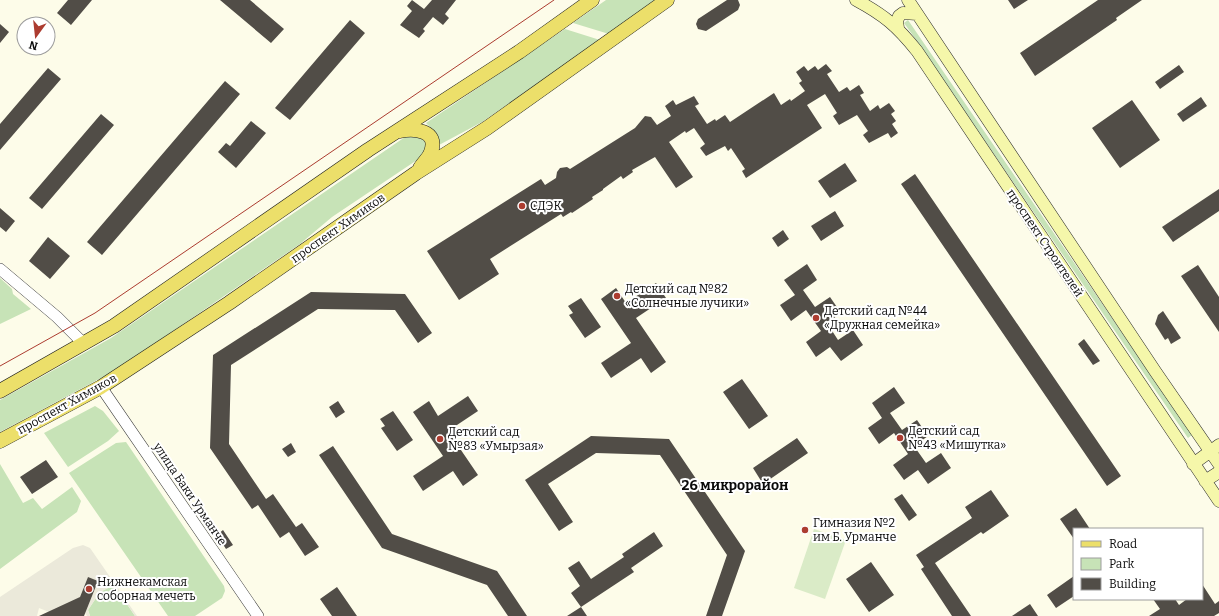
<svg xmlns="http://www.w3.org/2000/svg" width="1219" height="616" viewBox="0 0 1219 616" font-family="Bitter,serif">
  <style>
    .green { fill: #c7e3b7 }
    .pitch { fill: #daebc7 }
    .plaza { fill: #ebe9da }
    .building { fill: #514d47 }
    .lines { fill: none; stroke-linecap: round; stroke-linejoin: round }
    .tertiary-casing { stroke: #3d3d3d; stroke-width: 12 }
    .secondary-casing { stroke: #2c2c2c; stroke-width: 13 }
    .primary-casing { stroke: #1b1b1b; stroke-width: 15 }
    .tertiary { stroke: #fff; stroke-width: 11 }
    .secondary { stroke: #f5f7aa; stroke-width: 12 }
    .primary { stroke: #ecdf6a; stroke-width: 14 }
    .tram { stroke: #ac3c30; stroke-width: 1 }
    .poi-dot { fill: #ac3c30; stroke: #fff; stroke-width: 1.5 }
    .labels { text-anchor: middle; stroke-width: 4; stroke-linejoin: round; paint-order: stroke }
    .poi-label { font-size: 12px; fill: #0a0a0a; stroke: #fff; text-anchor: start }
    .street-label { font-size: 12px; fill: #0a0a0a; stroke: #fff }
    .quarter-label { font-size: 14px; font-weight: bold; fill: #0a0a0a; stroke: #fff }
  </style>
  <rect width="100%" height="100%" fill="#fdfce9"/>
  <path class="green" d="M606 0H658L609 34 573 23Z
    M908 20 1192 435 1188 438 914 37 904 23Z
    M565 29 600 40 482 122 439 145 435 132 426 123Z
    M408 135 423 139 427 147 420 158 332 217 300 244 116 370 0 432V400L111 338Z
    M0 278 12 289 13 294 31 309 0 324Z
    M95 406 103 411 119 431 108 441 68 467 44 433Z
    M126 442 224 586 225 591 222 598 195 616H168L69 473 116 443Z
    M0 464 23 503 33 498 42 509 72 487 81 501 77 512 0 569Z
    M114 585 135 616H90L88 610 100 592Z"/>
  <path class="pitch" d="M814 529 846 540 825 599 794 588Z"/>
  <path class="plaza" d="M83 545 90 548 137 616H135L114 585 100 592 88 610 90 616H87L85 613 98 581 88 577 79 599 49 612 39 608 37 616H0V597L73 548Z"/>
  <path class="building" d="M68 0H92L71 25 57 13Z
    M220 0H250L284 29 271 43Z
    M412 0 424 9 432 0H456L445 14 449 18 443 25 433 17 423 29 425 31 419 38 400 25 412 11 407 6Z
    M727 0H738L740 5 738 10 706 31 698 29 696 24 698 19Z
    M1008 0H1028L1014 9Z
    M1098 0H1142L1116 18 1117 20 1035 76 1020 53Z
    M350 20 365 33 290 120 275 108Z
    M0 24 9 32 0 43Z
    M826 64 832 71 827 74 839 92 847 87 850 91 859 85 864 93 860 95 870 111 878 105 880 109 889 103 895 111 891 114 896 121 892 124 898 133 891 138 888 133 869 143 863 135 868 131 857 115 839 125 833 116 837 113 825 94 807 105 822 128 746 178 742 171 745 169 731 148 728 151 725 146 706 156 700 148 705 144 694 128 686 133 685 131 669 142 693 177 676 188 655 157 632 170 633 172 623 179 621 176 603 189V190L592 197 593 199 572 213 571 212 563 217 561 214 490 259 499 274 459 300 427 251 541 179 545 185 556 178 557 172 560 168 567 167 570 169 635 128 645 116 651 117 657 125 671 116 665 106 673 100 676 105 694 96 699 104 695 106 707 124 715 119 716 121 725 115 730 122 774 93 781 105 790 99 791 101 805 91 799 83 802 81 796 72 804 66 808 71 815 66 818 70Z
    M1179 65 1184 72 1160 89 1155 82Z
    M48 68 61 79 0 150V124Z
    M225 81 240 94 102 255 87 242Z
    M1201 97 1207 106 1183 122 1177 114Z
    M1132 100 1160 140 1120 168 1092 128Z
    M101 114 114 125 42 209 29 198Z
    M251 121 266 133 236 168 218 152 226 143 230 146Z
    M845 163 857 181 830 198 818 181Z
    M915 174 1121 476 1107 486 901 184Z
    M1219 189V211L1173 242 1162 227Z
    M0 208 15 221 6 232 0 227Z
    M835 211 844 226 821 241 811 226Z
    M783 230 789 239 778 247 772 238Z
    M48 237 70 256 50 279 29 261Z
    M807 264 817 280 803 290 815 307 830 297 841 313 827 323 838 340 853 330 863 345 841 361 830 347 816 357 806 342 821 331 806 310 791 321 780 305 795 295 784 280Z
    M1198 265 1219 297V332L1181 276Z
    M656 283 666 298 636 318 666 362 651 373 641 358 611 378 601 363 631 343 601 299 616 288 626 303Z
    M311 292 405 294 432 333 418 343 395 310 318 309 231 365 229 444 266 499 273 494 296 527 302 523 319 547 305 556 289 532 280 538 258 505 252 509 210 448 213 355Z
    M581 298 601 327 585 338 569 315 573 313 568 306Z
    M1163 311 1181 338 1171 344 1168 338 1165 340 1155 324 1158 315Z
    M1084 339 1100 361 1093 365 1078 344Z
    M742 379 768 416 749 429 723 392Z
    M894 387 905 403 890 413 902 430 917 420 928 436 914 446 926 463 941 453 951 468 928 484 918 470 904 480 893 465 908 454 894 433 879 444 868 428 882 418 872 403Z
    M468 396 478 411 448 431 478 475 463 486 453 471 423 491 413 476 443 456 413 412 429 401 438 416Z
    M338 401 345 412 336 418 329 407Z
    M393 411 413 440 397 451 381 428 385 426 380 419Z
    M591 436 669 439 745 551 722 616H706L727 555 660 455 596 453 548 484 573 522 559 531 525 480Z
    M797 438 808 453 763 484 753 468Z
    M291 443 296 452 288 457 282 449Z
    M333 446 392 534 497 571 527 616H508L487 585 382 548 319 455Z
    M46 460 58 477 32 494 20 477Z
    M991 490 1009 516 983 534 981 532 935 563 971 616H952L921 569 924 567 916 555 972 518 965 507Z
    M902 494 917 515 909 521 894 499Z
    M1076 508 1090 529H1074V539L1060 519Z
    M223 530 233 545 226 549 217 535Z
    M654 532 663 546 631 568 634 572 581 607 587 616H567L581 607 571 593 580 586 568 568 579 561 591 579 624 557 622 554Z
    M871 562 894 595 869 612 846 579Z
    M1074 576V596L1056 608 1047 595Z
    M88 577 98 581 84 616H39L80 597Z
    M1202 584 1215 604 1219 601V613L1214 616H1149L1160 609 1153 599H1175L1179 605 1187 599H1202Z
    M337 587 357 616H332L320 599Z
    M1030 604 1038 616H1012Z"/>
  <g class="lines">
    <g class="tertiary-casing">
      <path id="tertiary" d="M0 269 57 317 84 344
        M101 387 258 616"/>
    </g>
    <g class="secondary-casing">
      <path id="secondary" d="M856 0C884 15 897 26 917 51L1219 501
        M908 0 1155 371 1219 464
        M898 28 897 21 899 16 903 13 917 14
        M1193 464 1219 445
        M1205 481 1219 472"/>
    </g>
    <g class="primary-casing">
      <path id="primary" d="M400 131C414 128 439 130 431 152 429 158 423 163 420 168
        M0 391 114 326 368 150 519 52 592 0
        M0 441 101 387 229 303 416 173 487 128 667 0"/>
    </g>
    <use href="#tertiary" class="tertiary"/>
    <use href="#secondary" class="secondary"/>
    <use href="#primary" class="primary"/>
    <path class="tram" d="M0 366 95 313 554 0"/>
  </g>
  <g class="poi-dot">
    <circle cx="522" cy="206" r="4"/>
    <circle cx="617" cy="296" r="4"/>
    <circle cx="816" cy="318" r="4"/>
    <circle cx="900" cy="438" r="4"/>
    <circle cx="440" cy="439" r="4"/>
    <circle cx="805" cy="530" r="4"/>
    <circle cx="89" cy="589" r="4"/>
  </g>
  <g class="labels">
    <g class="poi-label">
      <text x="530" y="210">СДЭК</text>
      <text x="625" y="293">Детский сад №82<tspan x="625" dy="14">«Солнечные лучики»</tspan></text>
      <text x="824" y="315">Детский сад №44<tspan x="824" dy="14">«Дружная семейка»</tspan></text>
      <text x="908" y="435">Детский сад<tspan x="908" dy="14">№43 «Мишутка»</tspan></text>
      <text x="448" y="436">Детский сад<tspan x="448" dy="14">№83 «Умырзая»</tspan></text>
      <text x="813" y="527">Гимназия №2<tspan x="813" dy="14">им Б. Урманче</tspan></text>
      <text x="97" y="586">Нижнекамская<tspan x="97" dy="14">соборная мечеть</tspan></text>
    </g>
    <g class="street-label">
      <text transform="translate(338 228) rotate(-35)" y="4">проспект Химиков</text>
      <text transform="translate(1045 243) rotate(56)" y="4">проспект Строителей</text>
      <text transform="translate(67 404) rotate(-29)" y="4">проспект Химиков</text>
      <text transform="translate(190 494) rotate(56)" y="4">улица Баки Урманче</text>
    </g>
    <g class="quarter-label">
      <text x="735" y="490">26 микрорайон</text>
    </g>
  </g>
  <rect x="1073" y="528" width="130" height="72" fill="#ffffff" stroke="#9d9d9d"/>
  <rect x="1081" y="541" width="20" height="6" fill="#ecdf6a" stroke="#9d9d9d"/>
  <text x="1109" y="548" font-size="12" fill="#0a0a0a">Road</text>
  <rect x="1081" y="558" width="20" height="12" fill="#c7e3b7" stroke="#9d9d9d"/>
  <text x="1109" y="568" font-size="12" fill="#0a0a0a">Park</text>
  <rect x="1081" y="578" width="20" height="12" fill="#514d47" stroke="#9d9d9d"/>
  <text x="1109" y="588" font-size="12" fill="#0a0a0a">Building</text>
  <g transform="translate(36 36) rotate(195)"><circle r="19" fill="#ffffff" stroke="#9d9d9d"/>
  <path d="M0-3L7 15L0 10L-7 15Z" fill="#ac3c30"/>
  <text y="-6" font-size="11" font-weight="bold" text-anchor="middle" fill="#0a0a0a">N</text>
  </g>
</svg>
